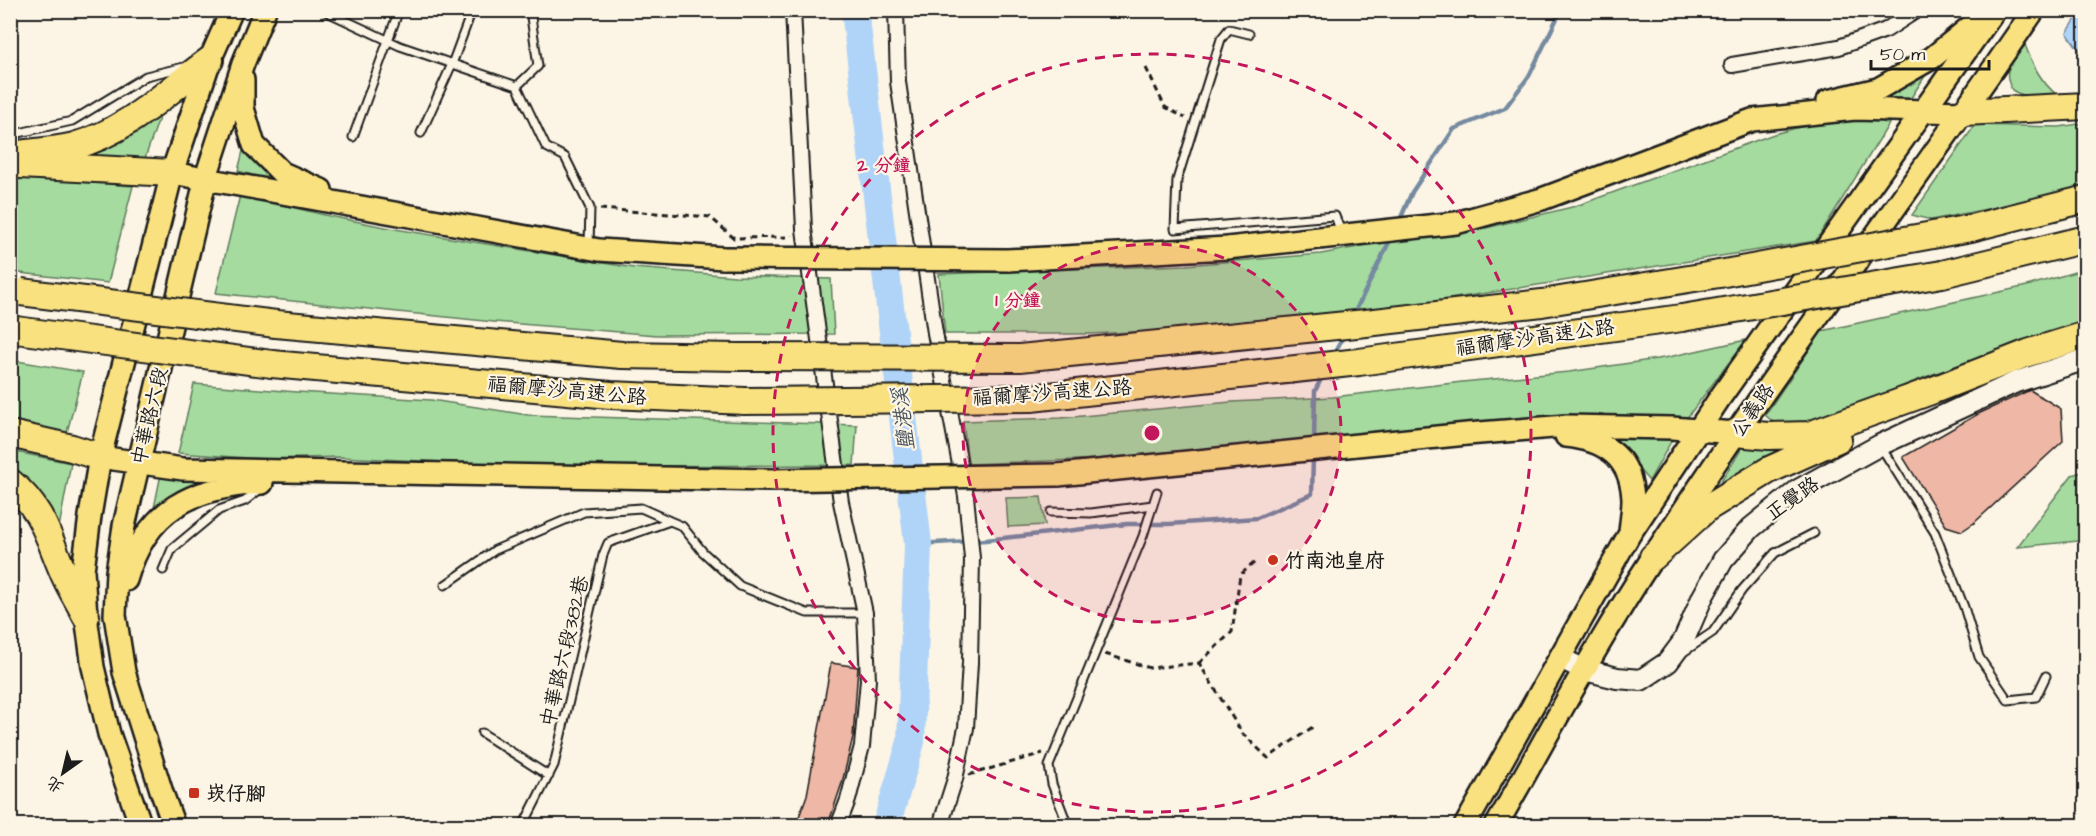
<svg xmlns="http://www.w3.org/2000/svg" width="2096" height="836" viewBox="0 0 2096 836" font-family="'Architects Daughter','LXGW WenKai TC',sans-serif">
  <style>
    .green { fill: #a5db9f; stroke: #607c5e; stroke-width: 1.5 }
    .water { fill: #b0d4f8; stroke: #758aa0; stroke-width: 1.5 }
    .lines { fill: none; stroke-linecap: round; stroke-linejoin: round }
    .stream { stroke: #758aa0; stroke-width: 4.5 }
    .river { stroke: #b0d4f8; stroke-width: 28 }
    .building { fill: #efb7a5; stroke: #1c1c1c; stroke-width: 1.5 }
    .lane-casing { stroke: #1c1c1c; stroke-width: 11 }
    .street-casing { stroke: #1c1c1c; stroke-width: 18 }
    .secondary-casing { stroke: #1c1c1c; stroke-width: 24 }
    .primary-casing { stroke: #1c1c1c; stroke-width: 26 }
    .highway-casing { stroke: #1c1c1c; stroke-width: 30 }
    .path { stroke: #1c1c1c; stroke-width: 3; stroke-dasharray: 6 4.5; stroke-linecap: butt }
    .lane { stroke: #fcf5e5; stroke-width: 7 }
    .street { stroke: #fcf5e5; stroke-width: 14 }
    .secondary { stroke: #fcf5e5; stroke-width: 20 }
    .primary { stroke: #fae180; stroke-width: 21 }
    .highway { stroke: #fae180; stroke-width: 26 }
    .primary-bridge-casing { stroke: #1c1c1c; stroke-width: 26; stroke-linecap: butt }
    .highway-bridge-casing { stroke: #1c1c1c; stroke-width: 30; stroke-linecap: butt }
    .primary-bridge { stroke: #fae180; stroke-width: 21 }
    .highway-bridge { stroke: #fae180; stroke-width: 26 }
    .ring { fill: none; stroke: #c2185b; stroke-width: 3; stroke-dasharray: 10 8 }
    .poi-dot { fill: #c8321e; stroke: #fcf5e5; stroke-width: 2 }
    .labels { text-anchor: middle; stroke-width: 4.5; stroke-linejoin: round; paint-order: stroke }
    .street-label { font-size: 20px; fill: #1c1c1c; stroke: #fcf5e5 }
    .poi-label { font-size: 20px; font-weight: bold; fill: #1c1c1c; stroke: #fcf5e5; text-anchor: start }
    .water-label { font-size: 21px; font-style: italic; fill: #48535e; stroke: #fcf5e5 }
    .centre { fill: #c2185b; stroke: #fcf5e5; stroke-width: 3 }
    .ring-label { font-size: 18px; text-anchor: middle; font-weight: bold; fill: #c2185b; stroke: #fcf5e5; stroke-width: 4.5; stroke-linejoin: round; paint-order: stroke }
  </style>
  <rect width="100%" height="100%" fill="#fcf5e5"/>
  <filter id="ink" filterUnits="userSpaceOnUse"><feTurbulence type="fractalNoise" baseFrequency=".0167" numOctaves="2"/><feDisplacementMap in="SourceGraphic" scale="12" xChannelSelector="R" yChannelSelector="G"/><feConvolveMatrix kernelMatrix="1 2 1 2 8 2 1 2 1" color-interpolation-filters="sRGB"/></filter>
  <g filter="url(#ink)">
    <path class="green" d="M2025 45C2033 65 2040 81 2057 95 2041 96 2026 99 2012 90 2001 69 2012 62 2025 45Z
      M1925 76 1907 104 1866 102Z
      M163 107 144 161 54 155Z
      M1875 119 1889 124 1816 241 1417 304 1253 323 1179 330 1089 334H945L939 274 1186 265 1321 254 1379 243 1486 228 1576 206 1774 134 1822 121Z
      M2085 123V186L1997 207 1931 220 1912 215 1975 125 2059 127Z
      M246 139 275 175 264 178 238 171Z
      M11 177 133 186 108 283 11 272Z
      M240 195 329 216 395 229 634 268 735 276 831 279 834 334 657 335 494 322 216 293Z
      M2085 269V322L1933 374 1815 421 1777 425 1765 415 1822 331 2027 286Z
      M1746 340 1686 419 1127 458 968 464 963 421 1061 418 1231 402 1333 397 1462 382 1569 372 1664 358Z
      M11 360 83 372 66 436 11 422Z
      M194 384 297 392 431 400 528 415 857 425 854 465 604 466 485 464 340 457 264 459 178 453Z
      M1607 437 1673 438 1649 481 1630 459Z
      M1801 445 1715 491 1742 448Z
      M11 451 71 463 58 533 27 481 11 466Z
      M2085 471V546L2078 541 2017 547 2072 475Z
      M161 474 220 477 184 488 154 508Z
      M1041 497 1045 525 1008 527 1006 498Z"/>
    <path class="water" d="M2081 11H2085V55L2082 54 2067 33Z"/>
    <g class="lines">
      <path class="stream" d="M1399 222 1412 192 1454 129 1505 108 1529 76 1561 10
        M1353 316 1391 238
        M1333 356 1344 335
        M1314 442 1315 391 1323 375
        M918 544 986 540 1127 524H1169L1257 518 1312 494 1313 457"/>
      <path class="river" d="M855 10 918 544 911 742 886 826"/>
    </g>
    <path class="building" d="M2030 390 2061 409 2063 441 1974 523 1962 531 1946 526 1903 457 1978 414Z
      M831 663 858 667 853 737 842 783 828 825H796L807 795Z"/>
    <g class="lines">
      <g class="lane-casing">
        <path id="lane" d="M323 10 400 46 517 86
          M1249 34 1229 29 1221 39 1177 180 1175 229 1335 216 1341 232
          M517 86 546 147 565 157 590 208 589 245
          M517 86 538 66 530 10
          M421 133 452 64 472 10
          M10 135 72 121 146 76 184 67
          M353 137 399 10
          M1881 447 1935 533 1964 607 1979 657 2008 700 2036 697 2046 676
          M1051 512 1091 513 1153 505
          M163 570 172 549 219 510 245 501 259 490
          M445 585 495 550 584 512 641 508 670 521
          M1685 651 1713 632 1742 590 1775 553 1814 533
          M482 733 549 776
          M523 826 554 765 603 555 608 543 670 521 682 526 703 552 740 586 807 613H865
          M1068 826 1052 784 1049 766 1143 536 1157 492"/>
      </g>
      <g class="street-casing">
        <path id="street" d="M793 10 804 229 841 502 865 613 868 680 862 746 848 800 838 826
          M896 10 898 82 935 333 966 496 972 558 970 663 966 728 955 779 940 826
          M1732 65 1839 47 1886 30 1917 10"/>
      </g>
      <g class="secondary-casing">
        <path id="secondary" d="M1560 658 1585 670 1617 678 1641 680 1668 662 1683 642 1703 596 1723 560 1751 528 1798 490 1880 445 2016 382 2086 359"/>
      </g>
      <g class="primary-casing">
        <path id="primary" d="M243 80V108L254 145 282 173 321 190
          M1828 101 1878 89 1932 58 1982 17
          M172 173 599 250 724 258
          M1008 260 1227 248 1456 223 1542 199 1752 120 1855 109 1963 112
          M1566 436C1605 440 1631 457 1633 499 1633 510 1631 521 1630 532
          M100 457 183 469 773 480
          M1058 475 1467 434 1566 426 1672 428 1735 433
          M126 580C146 509 192 487 262 483
          M141 826 109 734 93 667 86 616 83 570 90 516 100 457 172 173 210 60 232 10
          M174 826 162 793 124 672 115 615 117 572 124 526 206 177 243 64 265 10
          M1465 826 1629 535 1719 399 1995 10
          M1496 826C1548 735 1597 642 1655 554 1775 369 1909 193 2034 10"/>
      </g>
      <g class="highway-casing">
        <path id="highway" d="M1963 112 2086 106
          M10 155C31 152 54 151 74 146 128 131 167 91 210 60
          M20 165 172 173
          M1971 228 2086 199
          M1942 274 2086 239
          M276 324 622 355 738 357
          M1020 358 1366 323 1542 303 1719 274
          M272 364 611 395 745 401
          M1031 398 1359 362 1682 318
          M1735 433 1769 436 1809 435 1931 391 2028 353 2086 335
          M10 434 72 448 100 457
          M10 482C43 509 48 537 64 574 70 588 79 602 86 616
          M1653 557 1707 508 1769 470 1838 439"/>
      </g>
      <path class="path" d="M1146 68 1165 107 1185 118
        M600 209 710 217 734 238 792 237
        M1105 654 1150 668 1199 663 1242 733 1268 758 1314 726
        M1199 663 1232 632 1240 575 1255 562
        M969 775 1043 753"/>
      <use href="#lane" class="lane"/>
      <use href="#street" class="street"/>
      <use href="#secondary" class="secondary"/>
      <use href="#primary" class="primary"/>
      <use href="#highway" class="highway"/>
      <g class="primary-bridge-casing">
        <path id="primary-bridge" d="M724 258 1008 260
          M773 480 1058 475"/>
      </g>
      <g class="highway-bridge-casing">
        <path id="highway-bridge" d="M1719 274 1971 228
          M21 292 276 324
          M1682 318 1942 274
          M16 330 272 364
          M738 357 1020 358
          M745 401 1031 398"/>
      </g>
      <use href="#primary-bridge" class="primary-bridge"/>
      <use href="#highway-bridge" class="highway-bridge"/>
    </g>
  </g>
  <circle cx="1152" cy="433" r="189" fill="#c2185b" fill-opacity=".12"/>
  <g class="ring">
    <circle cx="1152" cy="433" r="189"/>
    <circle cx="1152" cy="433" r="379"/>
  </g>
  <g class="poi-dot">
    <circle cx="1273" cy="560" r="6"/>
    <rect x="188" y="787" width="12" height="12" rx="3"/>
  </g>
  <g class="labels">
    <g class="street-label">
      <text transform="translate(1535 337) rotate(-8)" y="7">福爾摩沙高速公路</text>
      <text transform="translate(567 390) rotate(5)" y="7">福爾摩沙高速公路</text>
      <text transform="translate(1052 392) rotate(-4)" y="7">福爾摩沙高速公路</text>
      <text transform="translate(1752 410) rotate(-55)" y="7">公義路</text>
      <text transform="translate(149 416) rotate(-77)" y="7">中華路六段</text>
      <text transform="translate(1792 498) rotate(-35)" y="7">正覺路</text>
      <text transform="translate(564 651) rotate(-77)" y="7">中華路六段382巷</text>
    </g>
    <g class="poi-label">
      <text x="1285" y="567">竹南池皇府</text>
      <text x="206" y="800">崁仔腳</text>
    </g>
    <g class="water-label">
      <text transform="translate(903 419) rotate(-97)" y="7">鹽港溪</text>
    </g>
  </g>
  <circle cx="1152" cy="433" r="9" class="centre"/>
  <g class="ring-label">
    <text x="884" y="171">2 分鐘</text>
    <text x="1018" y="306">1 分鐘</text>
  </g>
  <rect width="2096" height="836" fill="none" stroke="#fcf5e5" stroke-width="36"/>
  <rect x="18" y="18" width="2060" height="800" fill="none" stroke="#1c1c1c" stroke-width="2" filter="url(#ink)"/>
  <g transform="translate(63 773) rotate(214)" stroke="#fcf5e5" stroke-width="4.5" paint-order="stroke">
  <path d="M0-4.5L10 22L0 15L-10 22Z" fill="#1c1c1c"/>
  <text y="-9" font-size="16" font-weight="bold" text-anchor="middle" fill="#1c1c1c">北</text>
  </g>
  <path d="M1871 60v9h118v-9" fill="none" stroke="#1c1c1c" stroke-width="3"/>
  <text x="1880" y="60" font-size="18" fill="#1c1c1c" stroke="#fcf5e5" stroke-width="4.5" paint-order="stroke">50 m</text>
</svg>
